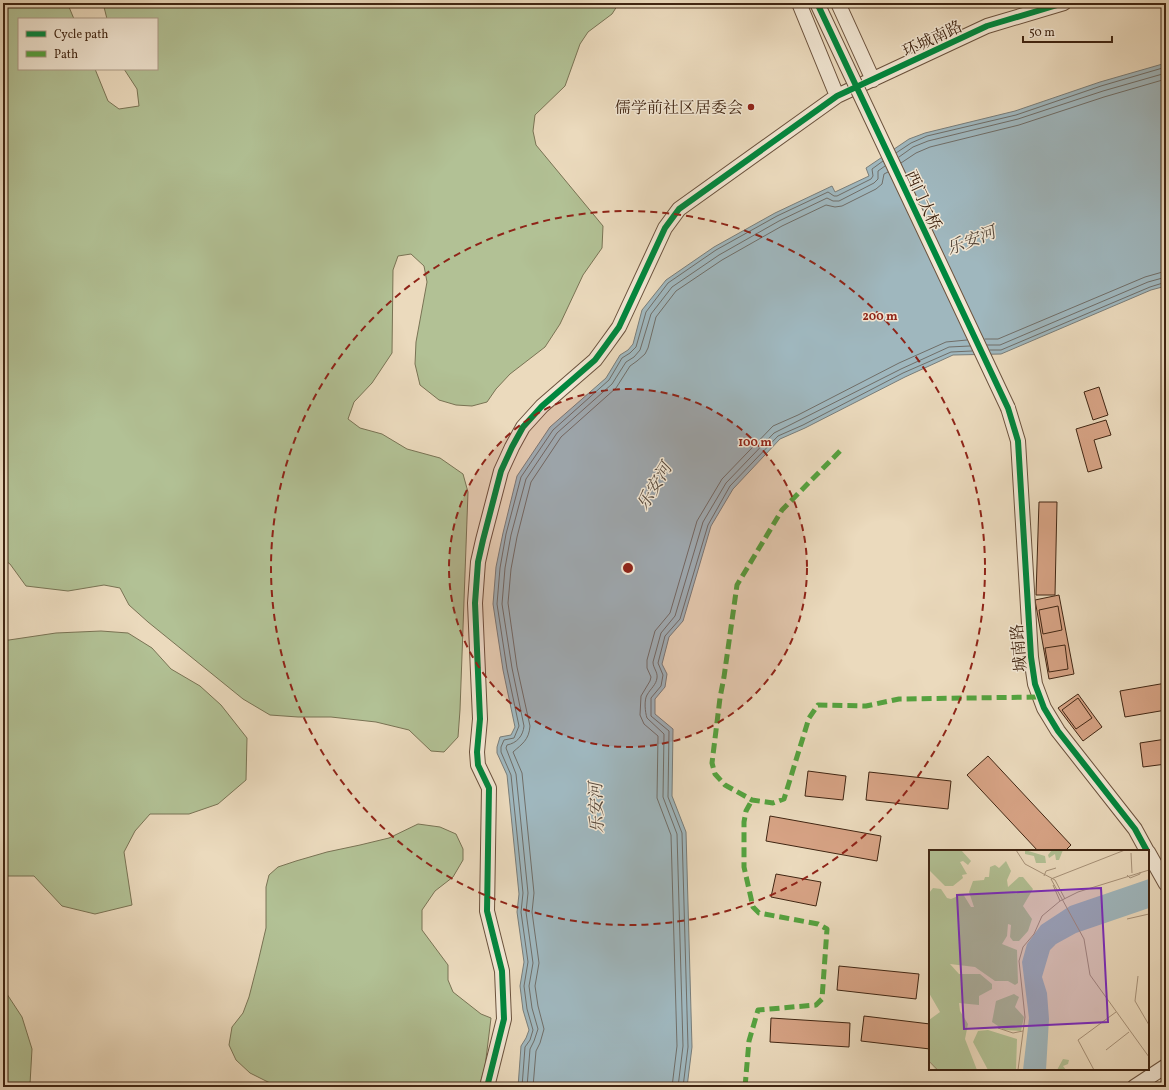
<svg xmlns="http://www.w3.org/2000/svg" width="1169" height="1090" viewBox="0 0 1169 1090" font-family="Vollkorn,'Noto Serif SC',serif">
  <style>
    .green { fill: #b2c195; stroke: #797354 }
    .water { fill: #9fb7be; stroke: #797d79 }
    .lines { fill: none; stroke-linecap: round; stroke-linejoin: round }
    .shore { stroke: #706e68; stroke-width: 1 }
    .building { fill: #d7a385; stroke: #402512 }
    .minor-casing { stroke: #6b523d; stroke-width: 16 }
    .minor { stroke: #f2e7d4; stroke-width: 14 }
    .minor-bridge-casing { stroke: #6b523d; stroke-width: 16; stroke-linecap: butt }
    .minor-bridge { stroke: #f2e7d4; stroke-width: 14 }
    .quiet { stroke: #54a33f; stroke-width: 5; stroke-dasharray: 10 5; stroke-linecap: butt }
    .cycleway-casing { stroke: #f2e7d4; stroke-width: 8 }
    .cycleway { stroke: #00873e; stroke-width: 6 }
    .ring { fill: none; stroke: #8f2418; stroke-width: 2; stroke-dasharray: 7 5 }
    .poi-dot { fill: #8f2418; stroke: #f2e7d4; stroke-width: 1.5 }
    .labels { text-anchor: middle; stroke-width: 3; stroke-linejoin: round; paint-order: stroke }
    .street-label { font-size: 16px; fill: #402512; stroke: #f2e7d4 }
    .poi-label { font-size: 16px; fill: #402512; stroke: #f2e7d4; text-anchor: end }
    .water-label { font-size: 17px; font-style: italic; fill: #584a3d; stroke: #f2e7d4 }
    .inset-road { fill: none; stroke: #a79279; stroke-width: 1 }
    .view { fill: #7b2cbf; fill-opacity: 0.15; stroke: #7b2cbf; stroke-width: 2 }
    .inset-edge { fill: none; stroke: #402512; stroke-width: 2 }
    .centre { fill: #8f2418; stroke: #f2e7d4; stroke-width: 2 }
    .ring-label { font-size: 12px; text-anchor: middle; font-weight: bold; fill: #8f2418; stroke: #f2e7d4; stroke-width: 3; stroke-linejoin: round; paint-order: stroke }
  </style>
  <rect width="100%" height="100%" fill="#ebdabd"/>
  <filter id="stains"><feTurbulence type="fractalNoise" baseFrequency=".005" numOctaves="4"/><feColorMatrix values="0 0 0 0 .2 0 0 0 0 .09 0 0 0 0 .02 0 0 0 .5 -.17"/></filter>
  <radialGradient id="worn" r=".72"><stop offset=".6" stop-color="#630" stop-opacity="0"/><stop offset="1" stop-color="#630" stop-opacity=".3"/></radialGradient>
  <path class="green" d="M3 3H65L69 7 74 19H19V69H95L108 101 119 109 139 106 137 89 124 69H157V19H107L103 3H619L612 14 588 32 580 44 565 86 535 115 533 131 536 145 603 226 602 248 583 275 560 324 545 347 510 374 496 389 487 402 472 406 456 405 439 400 420 385 415 364 416 342 427 282 424 266 411 254 398 256 393 270 392 353 372 383 354 402 348 419 360 428 382 434 407 449 440 458 463 474 468 492 460 710 458 737 444 752 431 751 409 730 376 722 331 717H298L270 715 243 699 148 622 129 605 120 588 104 585 68 591 26 586 10 564 3 559Z
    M101 631 128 633 152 648 171 669 200 686 221 705 247 738 246 780 218 804 189 814H150L135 831 124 852 132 905 95 914 62 906 34 876H3V640H9L56 633Z
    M418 824 440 827 456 834 463 849V860L453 877 435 891 422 910V930L448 965V980L453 992 481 1014 491 1018 485 1067 479 1087H278L250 1073 236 1060 229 1045 232 1027 243 1013 249 997 258 962 266 928V887L269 875 278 867 296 861 327 852 360 845 389 838Z
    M3 988 22 1017 32 1049 30 1084 27 1087H3Z"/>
  <path class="water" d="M1166 63V286L1151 290 1001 354 953 355 905 377 805 428 780 439 733 489 711 526 683 621 669 637 662 664 667 674 665 687 655 699V714L673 729 672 796 686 832 692 1047 687 1087H518L521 1046 526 1038 529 1030 523 1010 520 986 524 962 517 912 519 894 507 775 497 753V747L500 737 511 735 515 727 503 670 493 604 496 567 503 533 517 476 550 427 606 378 620 355 628 350 633 344 642 310 666 280 714 247 775 213 832 186 835 192 869 176 866 168 909 139 925 133 1015 111 1100 82Z"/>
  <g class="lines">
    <path class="shore" d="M896 153 911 143 927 136 1016 115 1101 86 1166 67
      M899 157 913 147 928 141 1018 119 1103 91 1166 73
      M901 163 916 153 930 147 1019 125 1104 97 1166 79
      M985 339H998L1145 277 1166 271
      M987 345H1000L1148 282 1166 277
      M990 350H1001L1150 287 1166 282
      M522 1087 525 1047 530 1040 533 1030 527 1009 524 986 528 962 521 912 523 893 511 775 501 752V747L504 740 514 738 519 726 507 669 497 604 500 568 506 534 521 477 553 430 609 380 622 358 630 353 636 347 646 312 668 283 716 250 777 216 828 192 834 196H837L871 179 873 176 872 169 883 161
      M527 1087 530 1049 534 1041 538 1029 532 1008 529 986 533 963 526 912 528 893 516 774 506 748 507 745C517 743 523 736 524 726L512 668 502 604 505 568 511 535 526 479 557 433 612 384 626 362 634 357 640 350 651 314 672 287 719 255 779 221 827 198 833 201H839L874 183 878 179V171L885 166
      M533 1087 536 1051 540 1043 544 1029 538 1006 535 986 539 963 532 912 534 893 522 773 513 752C522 744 529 740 530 726L517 667 508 603 511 569 517 537 531 482 561 437 616 388 630 366 637 361 645 354 648 348 656 317 676 291 722 260 782 226 826 205 835 207 842 206 876 189 882 184 884 174 888 172
      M672 1087 677 1046 671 835 657 798 658 736 644 724 640 715 641 696 650 681 651 677 647 668V660L655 631 670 613 697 521 722 479 773 426 798 415 899 363 946 342 967 340
      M678 1087 683 1046 677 834 663 797 664 734 647 718C645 712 644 700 647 695 651 688 656 685 657 678 658 672 653 668 653 662L661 633 675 616 703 522 726 483 774 433 901 369 949 347 970 346
      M683 1087 688 1047 682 833 668 797 669 731 651 716V698L661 686 663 675 658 663 665 636 680 619 708 525 730 486 778 436 803 425 903 373 951 352 972 351"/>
  </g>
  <path class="building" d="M1099 387 1108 415 1093 420 1084 392Z
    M1106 420 1111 435 1094 440 1102 468 1088 472 1076 429Z
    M1039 502H1057L1055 595H1036Z
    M1059 595 1074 674 1049 679 1035 600Z
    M1058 606 1062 630 1043 634 1039 610Z
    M1065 645 1068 669 1049 672 1045 648Z
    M1166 683V710L1125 717 1120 691Z
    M1078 694 1102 727 1083 741 1058 708Z
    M1078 698 1092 718 1076 729 1062 710Z
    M1166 739V764L1143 767 1140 743Z
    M988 756 1071 845 1065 851H1038L967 775Z
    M808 771 846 776 843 800 805 796Z
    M869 772 951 781 948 809 866 800Z
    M770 816 881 836 877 861 766 841Z
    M776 874 821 882 816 906 771 897Z
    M839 966 919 974 916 999 837 990Z
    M864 1016 930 1024V1049L861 1041Z
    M771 1018 850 1023 849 1047 770 1042Z"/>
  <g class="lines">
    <g class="minor-casing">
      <path id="minor" d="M799 3 837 96
        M838 3 873 80
        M1008 408 1018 441 1031 657 1035 684 1044 708 1058 731 1135 829 1147 851
        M1148 852 1166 884
        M487 1087 504 1019 502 971 487 911 489 788 478 765 477 752 480 719 475 603 478 562 483 540 501 471 512 447 523 427 542 406 595 360 606 345 619 327 665 228 679 209 837 96 987 26 1064 3
        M1134 1087 1166 1066"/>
    </g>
    <use href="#minor" class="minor"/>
    <g class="minor-bridge-casing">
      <path id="minor-bridge" d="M817 3 1008 408"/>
    </g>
    <use href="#minor-bridge" class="minor-bridge"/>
    <path class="quiet" d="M840 451 782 510 737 585 724 677 720 698 712 763 715 774 725 785 752 800 773 803 784 799 809 718 818 705 866 706 899 699 1040 697
      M745 1087 749 1041 758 1010 816 1005 822 999 827 929 818 924 759 913 753 907 744 867V822L746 811 752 800"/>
    <g class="cycleway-casing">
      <path id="cycleway" d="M817 3 1008 408 1018 441 1031 657 1035 684 1044 708 1058 731 1135 829 1147 851
        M487 1087 504 1019 502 971 487 911 489 788 478 765 477 752 480 719 475 603 478 562 483 540 501 471 512 447 523 427 542 406 595 360 606 345 619 327 665 228 679 209 837 96 987 26 1064 3"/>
    </g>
    <use href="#cycleway" class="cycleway"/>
  </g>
  <circle cx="628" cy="568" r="179" fill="#8f2418" fill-opacity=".12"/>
  <g class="ring">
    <circle cx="628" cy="568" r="179"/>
    <circle cx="628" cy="568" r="357"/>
  </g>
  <circle class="poi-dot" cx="751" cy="107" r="4"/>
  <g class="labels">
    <g class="street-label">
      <text transform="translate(932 38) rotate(-25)" y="6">环城南路</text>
      <text transform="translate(924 200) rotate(65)" y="6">西门大桥</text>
      <text transform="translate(1018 648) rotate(-95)" y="6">城南路</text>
    </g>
    <g class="poi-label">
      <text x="743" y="113">儒学前社区居委会</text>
    </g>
    <g class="water-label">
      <text transform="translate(971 240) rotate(-21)" y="6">乐安河</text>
      <text transform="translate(654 486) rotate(-59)" y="6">乐安河</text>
      <text transform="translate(596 808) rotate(-92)" y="6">乐安河</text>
    </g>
  </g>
  <g transform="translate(929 850)">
    <rect width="220" height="220" fill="#ebdabd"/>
    <path d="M0 0H32L42 11 39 15 34 11 31 12 38 24 33 25 34 28 24 36H16L0 20ZM96 0 116 6 117 13H107L105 6 96 4ZM123 0H134L130 10H127L126 4 120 8 119 5ZM77 11 82 21 78 30 79 37 90 27H94L104 39 94 56 103 69 99 81 90 91H84L81 87 82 75 79 74 78 86 73 94 88 100 89 133 86 135 79 131H66L46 117 21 114 30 124H51L63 134V139L50 146V155L30 153 31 161 39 174 36 189 48 220H7L0 212V170L11 162 0 143V43L4 38 12 39 18 48 22 49 34 44 42 57H45L40 42 44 31 55 30 56 27H60L61 17 66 15 70 18ZM85 144 90 147 86 157 95 167 92 181 75 180 63 172 67 151ZM59 180 88 189 87 220H59L44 192 49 181ZM134 209 140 210 139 214 134 216 137 220H128Z" fill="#b2c195"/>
    <path d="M220 29V58L147 83 127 94 121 100 113 127 118 143 120 169 117 220H94L100 168 93 112 98 94 112 75 141 56Z" fill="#9fb7be"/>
    <path class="inset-road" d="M87 0 96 14 126 30 136 49M202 3 203 23M198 25 201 28 211 24V22M115 26 117 21 127 18M122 29 155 89 161 125 220 207M122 29 196 0M124 35 131 51M198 69 220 64M209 126 206 151 220 175M69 178 84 183 94 181M177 200 200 182M0 211 9 220M89 220 96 167 90 111 94 97 105 84 113 66 131 51 149 42 220 20M165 220 149 190 187 162"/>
    <path class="view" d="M172 38 179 172 35 179 28 45Z"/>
    <rect width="220" height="220" class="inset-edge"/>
  </g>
  <circle cx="628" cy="568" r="6" class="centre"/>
  <g class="ring-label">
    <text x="880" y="320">200 m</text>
    <text x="755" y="446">100 m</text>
  </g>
  <rect width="1169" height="1090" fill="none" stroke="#ebdabd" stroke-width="16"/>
  <rect x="4" y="4" width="1161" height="1082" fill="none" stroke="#402512" stroke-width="2"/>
  <rect x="8" y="8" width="1153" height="1074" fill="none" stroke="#402512"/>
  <rect x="18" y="18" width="140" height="52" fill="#f2e7d4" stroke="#ab9986"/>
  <rect x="26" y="31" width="20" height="6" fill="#00873e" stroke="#ab9986"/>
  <text x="54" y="38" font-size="12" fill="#402512">Cycle path</text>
  <rect x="26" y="51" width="20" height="6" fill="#54a33f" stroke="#ab9986"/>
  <text x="54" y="58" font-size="12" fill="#402512">Path</text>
  <path d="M1023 36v6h89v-6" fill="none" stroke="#402512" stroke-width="2"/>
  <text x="1029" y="36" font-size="12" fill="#402512" stroke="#f2e7d4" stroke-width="3" paint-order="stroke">50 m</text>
  <rect width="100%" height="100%" filter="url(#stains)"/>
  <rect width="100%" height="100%" fill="url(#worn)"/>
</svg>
